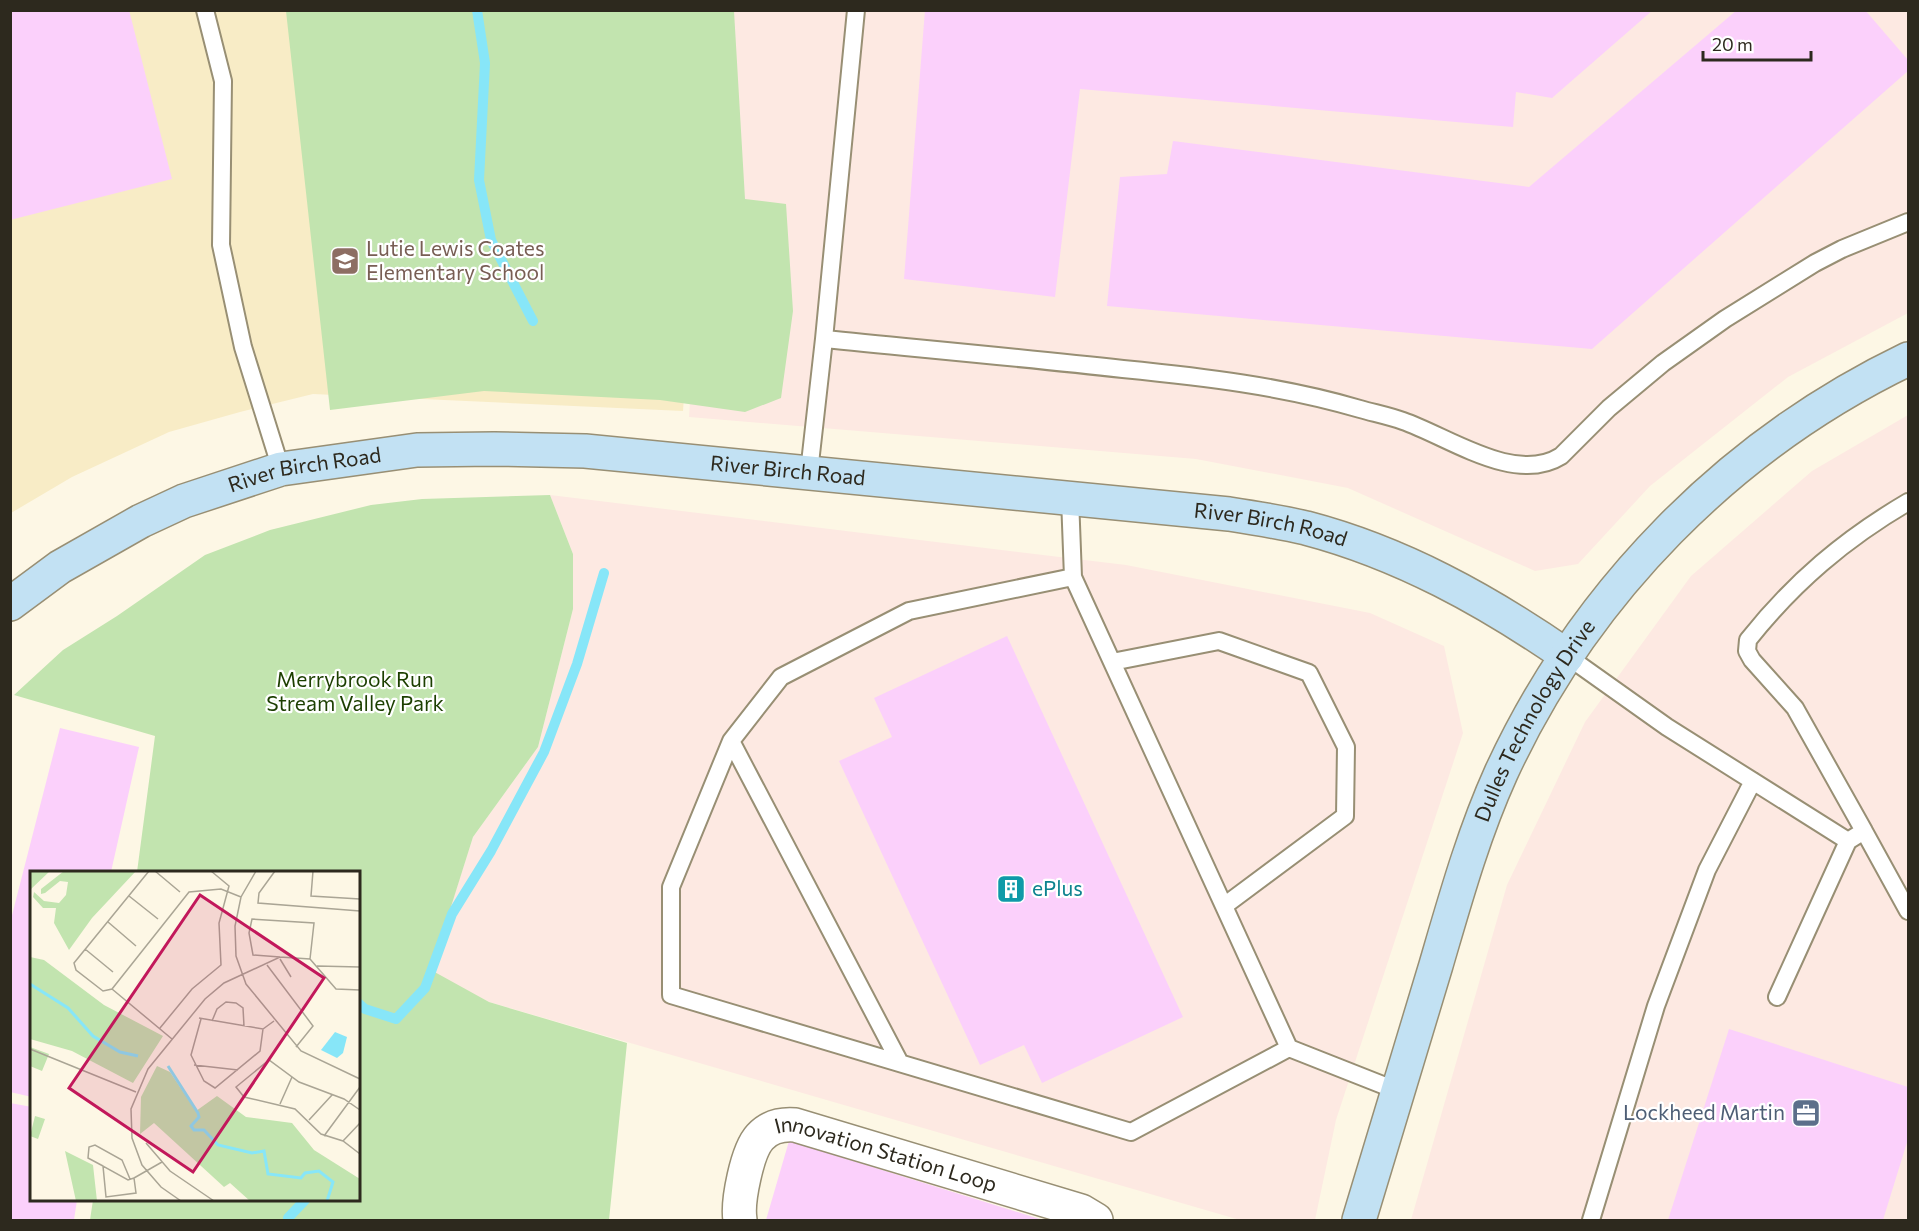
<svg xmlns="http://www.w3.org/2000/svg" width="1919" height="1231" viewBox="0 0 1919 1231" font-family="Commissioner,sans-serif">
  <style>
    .commercial { fill: #fde9e2 }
    .built { fill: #f8ecc6 }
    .green { fill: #c2e4af }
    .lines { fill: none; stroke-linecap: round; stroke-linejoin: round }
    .stream { stroke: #87e6f8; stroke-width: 10 }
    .building { fill: #fbd0fb }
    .lane-casing { stroke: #988f74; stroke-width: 20 }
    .street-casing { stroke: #988f74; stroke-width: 36 }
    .secondary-casing { stroke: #988f74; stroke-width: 36 }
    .lane { stroke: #fff; stroke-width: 16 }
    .street { stroke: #fff; stroke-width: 33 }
    .secondary { stroke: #c2e1f3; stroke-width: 33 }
    .labels { text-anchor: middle; stroke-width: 4.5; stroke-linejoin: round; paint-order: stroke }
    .education-label { font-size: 21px; fill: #785e54; stroke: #fff; text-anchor: start }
    .street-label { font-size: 21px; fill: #2d291e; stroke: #fff }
    .park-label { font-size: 21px; fill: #1c3f00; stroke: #fff }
    .culture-label { font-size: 21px; fill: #0d838f; stroke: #fff; text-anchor: start }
    .service-label { font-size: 21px; fill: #4e5e75; stroke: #fff; text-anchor: end }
    .inset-river { fill: none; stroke: #87e6f8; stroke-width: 3 }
    .inset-road { fill: none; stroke: #aaa595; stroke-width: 1.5 }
    .view { fill: #c2185b; fill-opacity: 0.15; stroke: #c2185b; stroke-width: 3 }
    .inset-edge { fill: none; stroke: #2d291e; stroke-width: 3 }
  </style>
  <rect width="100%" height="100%" fill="#fdf7e5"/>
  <path class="commercial" d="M716 11H1908V313L1788 377 1650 486 1578 564 1535 571 1348 488 1196 459 689 417Z
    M1908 415V1220H1411L1507 885 1585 722 1691 576 1812 471Z
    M550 495 1126 565 1370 613 1444 646 1463 733 1336 1120 1315 1220H1240L489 1002 430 971 473 837 538 747 573 609V554Z"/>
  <path class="built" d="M11 11H640L688 339 683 411 313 394 240 412 169 432 72 477 11 513Z"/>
  <path class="green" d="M286 11H734L745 199 786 204 793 311 781 398 745 412 660 400 484 391 330 410Z
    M550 495 573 554V609L538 747 473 837 431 970 489 1002 627 1043 609 1220H90L93 1200H358V872H137L155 736 14 695 63 650 117 616 205 555 270 530 371 505 422 499Z"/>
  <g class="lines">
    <path class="stream" d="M477 10 485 63 479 180 491 240 533 321
      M358 1003 365 1009 396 1019 425 988 452 914 491 851 544 752 577 664 604 573
      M288 1220V1218L305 1200"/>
  </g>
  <path class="building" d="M10 10H129L172 179 10 220Z
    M925 10H1653L1552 98 1516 92 1513 127 1080 89 1055 297 904 279Z
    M1737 10H1865L1908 60V71L1592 349 1107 306 1120 177 1167 174 1173 141 1529 187Z
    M1007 636 1183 1017 1042 1083 1024 1045 980 1065 839 761 892 737 874 698Z
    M60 728 139 747 111 872H32V1097L10 1092V923Z
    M1729 1029 1908 1087V1139L1883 1220H1668Z
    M10 1103 32 1107V1200H77L74 1220H10Z
    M789 1141 1043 1220H766Z"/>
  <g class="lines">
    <g class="lane-casing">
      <path id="lane" d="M205 10 223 81 221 245 243 347 281 469
        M824 339C924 349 1024 358 1123 369 1203 377 1282 386 1360 409 1374 413 1389 416 1403 421 1449 437 1515 485 1561 456L1609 408 1663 363 1725 319 1815 263 1842 249 1908 222
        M809 472 824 339 856 10
        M1070 498 1073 577 1289 1048 1398 1091
        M1073 577 909 611 781 677 731 741 671 887V995L1131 1132 1289 1048
        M1567 656 1667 727 1848 841 1864 831 1908 911
        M1112 662 1219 641 1309 673 1346 747 1345 816 1224 906
        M731 741 900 1063
        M1864 831 1795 708 1752 660 1747 651 1748 640C1794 582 1845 539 1908 502
        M1777 997 1848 841
        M1591 1220 1656 1006 1707 870 1753 781"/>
    </g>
    <g class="street-casing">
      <g id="street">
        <path id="s1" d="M740 1220C737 1202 747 1151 760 1137 769 1127 782 1124 795 1125L1081 1211 1096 1220"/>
      </g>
    </g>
    <g class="secondary-casing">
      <g id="secondary">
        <path id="s2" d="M10 604 60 567 141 521 184 501 281 469 417 450 494 449 585 451 1229 514C1255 518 1280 522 1306 528 1401 553 1486 600 1567 656"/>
        <path id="s3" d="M1359 1220C1385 1135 1410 1050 1436 965 1455 900 1473 835 1501 773 1584 593 1729 445 1908 359"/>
      </g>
    </g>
    <use href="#lane" class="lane"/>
    <use href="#street" class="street"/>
    <use href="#secondary" class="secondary"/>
  </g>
  <defs>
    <g id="school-square" transform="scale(1.5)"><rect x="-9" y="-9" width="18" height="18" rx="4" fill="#8d6e63" stroke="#fff"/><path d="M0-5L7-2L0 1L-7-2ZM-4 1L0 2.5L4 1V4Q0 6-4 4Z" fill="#fff"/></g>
    <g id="building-square" transform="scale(1.5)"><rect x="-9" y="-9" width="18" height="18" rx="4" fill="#0f9aa8" stroke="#fff"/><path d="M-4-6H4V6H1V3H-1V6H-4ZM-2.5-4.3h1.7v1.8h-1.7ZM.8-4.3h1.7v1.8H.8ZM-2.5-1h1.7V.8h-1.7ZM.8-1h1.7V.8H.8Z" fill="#fff"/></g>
    <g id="office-square" transform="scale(1.5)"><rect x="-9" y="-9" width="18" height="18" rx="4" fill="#5c6f8a" stroke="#fff"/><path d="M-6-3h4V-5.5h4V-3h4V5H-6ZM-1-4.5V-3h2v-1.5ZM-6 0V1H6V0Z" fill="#fff"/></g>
  </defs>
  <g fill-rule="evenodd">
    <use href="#school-square" x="345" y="261"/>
    <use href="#building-square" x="1011" y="889"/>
    <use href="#office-square" x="1806" y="1113"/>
  </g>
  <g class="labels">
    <g class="education-label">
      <text x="366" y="256">Lutie Lewis Coates<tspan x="366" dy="24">Elementary School</tspan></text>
    </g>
    <g class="street-label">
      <text dy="7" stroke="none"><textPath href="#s2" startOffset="814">River Birch Road</textPath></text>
      <text dy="7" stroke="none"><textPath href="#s2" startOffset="328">River Birch Road</textPath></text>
      <text dy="7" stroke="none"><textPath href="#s2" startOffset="1300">River Birch Road</textPath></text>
      <text dy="7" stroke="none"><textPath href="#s3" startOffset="531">Dulles Technology Drive</textPath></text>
      <text dy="7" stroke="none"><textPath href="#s1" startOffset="220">Innovation Station Loop</textPath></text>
    </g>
    <g class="park-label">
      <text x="355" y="687">Merrybrook Run<tspan x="355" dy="24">Stream Valley Park</tspan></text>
    </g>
    <g class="culture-label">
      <text x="1032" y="896">ePlus</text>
    </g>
    <g class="service-label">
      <text x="1785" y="1120">Lockheed Martin</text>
    </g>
  </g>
  <g transform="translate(30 871)">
    <rect width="330" height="330" fill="#fdf7e5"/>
    <path d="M0 0H20L0 19ZM34 0H106L62 47 39 79 24 52 26 37H13L3 26 4 21 14 30 29 32 36 24 38 11 30 10 15 22 11 23V18ZM0 86 14 89 74 134 133 165 103 212 42 180 0 168ZM0 176 19 183 12 200 0 195ZM127 195 140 201 166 240 187 225 216 246 262 252 284 279 330 308V330H220L200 312 194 316 124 252 110 263 111 226ZM5 245 15 248 8 268 0 265ZM35 280 63 294 67 330H46Z" fill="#c2e4af"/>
    <path d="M305 161 317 166 313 182 307 187 291 179Z" fill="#87e6f8"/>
    <path class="inset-river" d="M0 113 38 137 63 165 90 181 108 185M138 195 168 242 169 246 161 255 164 259H174L188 274 222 282 234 280 238 303 271 307 275 302 289 300 303 311 297 330"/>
    <path class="inset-road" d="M119 0 44 92 46 99 73 120 82 118 159 21 191 18 211 26M125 0 150 21M226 0 211 26 205 55 206 85 216 113 271 180 330 208M245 0 229 22 228 32 330 40M283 0 281 25 330 28M99 25 128 48M78 51 106 75M55 78 83 101M250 86 223 84 219 62 222 48 284 52 280 88M250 88 261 106M237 94 283 155 266 176M287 95 330 96M82 118 142 168M169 147 233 158 244 150M171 148 161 184 174 210 185 217 230 180 233 158M182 150 187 138 196 131 206 132 213 137 214 155M130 157 162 118 191 94 189 52 199 15 181 0M0 178 106 221M164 194 208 199M250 233 262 206M330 239 314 228 269 211 239 189 206 216 214 226 265 238 291 263 313 270 330 283M279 249 302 224M294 265 330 216M313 270 330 252M116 272 140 300 184 330M73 295 58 287 59 276 65 274 92 289 100 308M104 307 98 309 73 295 76 326 106 322 104 307 132 291M151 330 131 316 112 294 102 267 101 238 118 198 175 128 194 112 250 86 280 88 306 118 330 119"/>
    <path class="view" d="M170 24 294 107 163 301 39 217Z"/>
    <rect width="330" height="330" class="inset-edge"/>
  </g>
  <rect width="1919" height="1231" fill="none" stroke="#2d291e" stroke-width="24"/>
  <path d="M1703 51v9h108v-9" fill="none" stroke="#2d291e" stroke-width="3"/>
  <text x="1712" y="51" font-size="18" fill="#2d291e" stroke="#ffffff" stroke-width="4.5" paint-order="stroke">20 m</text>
</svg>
